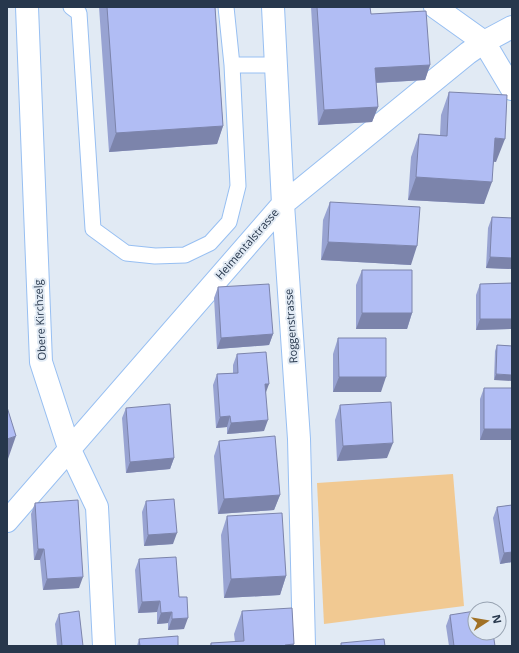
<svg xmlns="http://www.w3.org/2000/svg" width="519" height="653" viewBox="0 0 519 653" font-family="'Open Sans',sans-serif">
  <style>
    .grass { fill: #f1c992 }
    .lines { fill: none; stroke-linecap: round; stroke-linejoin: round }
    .lane-casing { stroke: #97bff2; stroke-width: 17 }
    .street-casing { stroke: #97bff2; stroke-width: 24 }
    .lane { stroke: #fff; stroke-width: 15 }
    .street { stroke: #fff; stroke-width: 22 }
    .wall { fill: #98a3d2 }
    .shaded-wall { fill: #7c84ab }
    .building { fill: #b1bdf4; stroke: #7c84ab }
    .labels { text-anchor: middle; stroke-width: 4; stroke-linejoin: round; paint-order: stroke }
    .street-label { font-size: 11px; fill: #27374c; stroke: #e1eaf4 }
  </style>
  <rect width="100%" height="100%" fill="#e1eaf4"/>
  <path class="grass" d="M453 474 464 606 324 624 317 483Z"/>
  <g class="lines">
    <g class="lane-casing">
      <path id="lane" d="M71 7 79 13 93 229 126 253 155 256 185 255 210 243 229 222 238 186 232 65H276
        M226 7 232 65"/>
    </g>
    <g class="street-casing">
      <path id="street" d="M27 7 41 362 69 448 97 507 104 646
        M273 7 283 204 299 439 304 646
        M435 7 484 42 512 27
        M7 521 283 204 468 53 484 42 512 89"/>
    </g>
    <use href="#lane" class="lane"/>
    <use href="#street" class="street"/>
  </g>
  <path class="wall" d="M99 7H215L223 126 217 144 109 152Z
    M311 7H370L371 14 430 65 425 80 376 83 378 107 372 122 318 125Z
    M449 92 496 162 494 161 484 204 408 200 411 157 419 134 440 135 441 115Z
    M330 202 411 265 321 260 323 220Z
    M492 217 512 218V269L486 268 488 228Z
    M362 270 412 313 407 329H356V285Z
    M512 283V329L476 330V295L480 284Z
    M218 287 273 334 269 345 217 349 214 298Z
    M338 338 381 392H333V354Z
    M497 345 512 346 494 380 495 351Z
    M237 354 266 393 264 431 227 434V427L216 428 213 385 217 374 233 373V365Z
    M484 388H512V440H480V399Z
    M340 405 387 458 337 461 335 420Z
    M126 408 174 458 170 469 126 473 122 418Z
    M219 441 280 495 274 510 218 514 214 456Z
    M146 501 173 544 144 546 142 512Z
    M35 503 79 588 43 590 40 560H34L31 514Z
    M512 505V562L500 564 493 518 497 507Z
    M227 516 286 576 280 595 224 598 221 535Z
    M139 559 179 597 184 629 168 630V623L157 624V612L138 613 135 570Z
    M242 611 293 646H210L211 643 235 642 234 634Z
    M59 614 83 646H57L55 624Z
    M450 615 495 646H449L446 626Z
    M139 639 178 646H137Z"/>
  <path class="shaded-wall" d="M430 65 425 80 370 83 375 68Z
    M378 107 372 122 318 125 324 110Z
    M223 126 217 144 109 152 116 133Z
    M495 138 505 139 496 162 487 161Z
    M416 177 492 182 484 204 408 200Z
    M328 242 417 246 411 265 321 260Z
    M490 257 512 258V269L486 268Z
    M362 313H412L407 329H356Z
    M480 319H512V329L476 330Z
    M273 334 269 345 217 349 221 338Z
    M496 374 512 375V381L494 380Z
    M339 377H386L381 392H333Z
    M265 384H269L265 395Z
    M230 416 227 427 216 428 220 417Z
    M268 420 264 431 227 434 231 423Z
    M484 429H512V440H480Z
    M16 436 8 459H7V439Z
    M393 443 387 458 337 461 343 446Z
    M174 458 170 469 126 473 130 462Z
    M280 495 274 510 218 514 224 499Z
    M177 533 173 544 144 546 148 535Z
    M38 549H44L40 560H34Z
    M512 552V562L500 564 504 553Z
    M286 576 280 595 224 598 231 579Z
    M83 577 79 588 43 590 47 579Z
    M160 601 157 612 138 613 142 602Z
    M172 612 168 623 157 624 161 613Z
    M188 618 184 629 168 630 172 619Z
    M294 644 293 646H284L285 645Z"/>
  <path class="building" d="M107 7H215L223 126 116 133Z
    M317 7H370L371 14 426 11 430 65 375 68 378 107 324 110Z
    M449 92 507 95 505 139 495 138 492 182 416 177 419 134 447 136Z
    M330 202 420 207 417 246 328 242Z
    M492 217 512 218V258L490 257Z
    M362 270H412V313H362Z
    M512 283V319H480V284Z
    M269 284 273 334 221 338 218 287Z
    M338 338H386V377H339Z
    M497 345 512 346V375L496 374Z
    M266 352 269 384H265L268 420 231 423 230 416 220 417 217 374 238 373 237 354Z
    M484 388H512V429H484Z
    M391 402 393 443 343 446 340 405Z
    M170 404 174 458 130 462 126 408Z
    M7 407 16 436 7 439Z
    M275 436 280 495 224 499 219 441Z
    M174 499 177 533 148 535 146 501Z
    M78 500 83 577 47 579 44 549H38L35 503Z
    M512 505V552L504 553 497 507Z
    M282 513 286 576 231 579 227 516Z
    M176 557 179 597H187L188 618 172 619V612L161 613 160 601 142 602 139 559Z
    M292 608 294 644 285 645V646H211V643L244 641 242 611Z
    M79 611 83 646H62L59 614Z
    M475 611V633H493L495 646H454L450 615Z
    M178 636V646H140L139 639Z
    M384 639 385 646H341V643Z"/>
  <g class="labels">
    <g class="street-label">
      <text transform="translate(247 244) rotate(-49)" y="4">Heimentalstrasse</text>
      <text transform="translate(40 320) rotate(-93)" y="4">Obere Kirchzelg</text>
      <text transform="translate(291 326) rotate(-94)" y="4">Roggenstrasse</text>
    </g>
  </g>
  <rect width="519" height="653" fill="none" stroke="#27374c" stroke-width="16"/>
  <g transform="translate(487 621) rotate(78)"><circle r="19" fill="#e1eaf4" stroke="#97a2b1"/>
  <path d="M0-3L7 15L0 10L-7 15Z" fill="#a17125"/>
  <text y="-6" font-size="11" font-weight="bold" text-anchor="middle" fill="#27374c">N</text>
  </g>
</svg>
